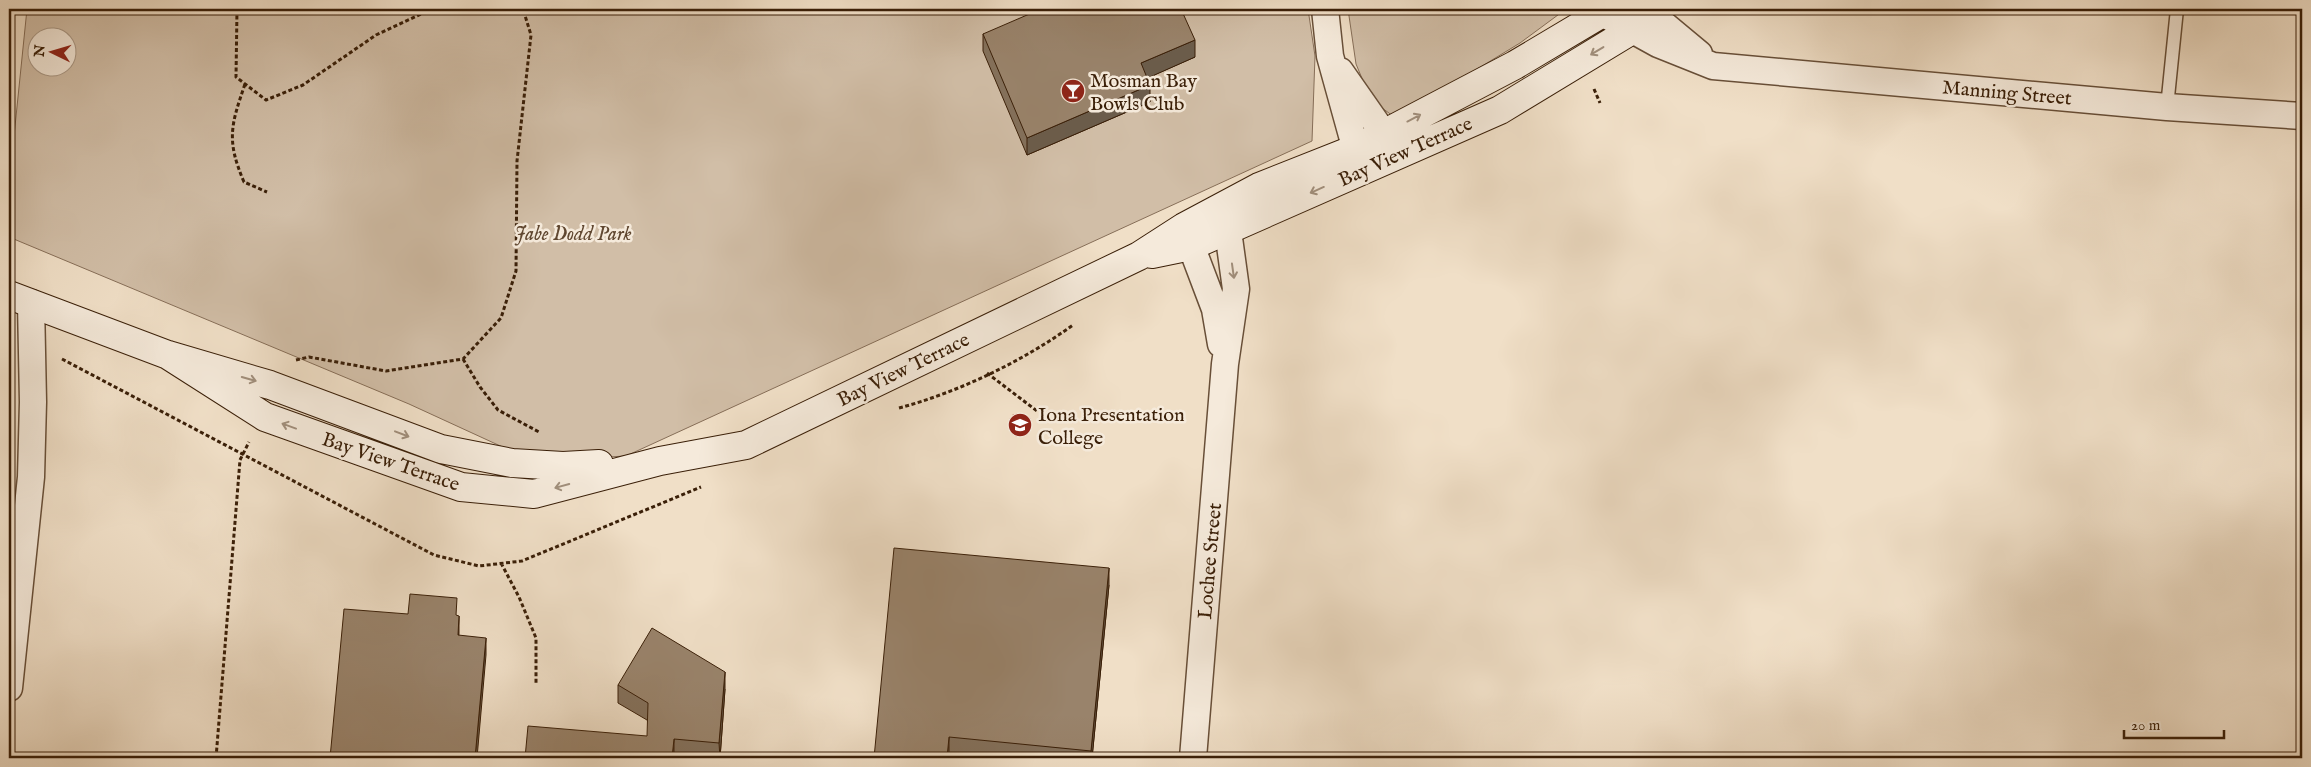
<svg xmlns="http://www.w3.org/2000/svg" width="2311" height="767" viewBox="0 0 2311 767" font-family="'IM FELL English',serif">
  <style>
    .park { fill: #d1bea7; stroke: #866e58; fill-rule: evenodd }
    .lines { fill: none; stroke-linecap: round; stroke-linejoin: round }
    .lane-casing { stroke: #684f38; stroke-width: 15 }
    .street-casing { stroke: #684f38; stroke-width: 29 }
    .secondary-casing { stroke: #3a1f08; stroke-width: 30 }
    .path { stroke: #3a1f08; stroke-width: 3; stroke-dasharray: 4 2.5; stroke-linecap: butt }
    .lane { stroke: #f5eadb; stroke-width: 12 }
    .street { stroke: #f5eadb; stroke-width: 26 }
    .secondary { stroke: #f5eadb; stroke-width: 28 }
    .wall { fill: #84715c; stroke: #3a1f08 }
    .shaded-wall { fill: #6b5c4b; stroke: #3a1f08 }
    .building { fill: #99836b; stroke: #3a1f08 }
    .oneway { stroke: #a18f7c }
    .labels { text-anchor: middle; stroke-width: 5; stroke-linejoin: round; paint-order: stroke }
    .poi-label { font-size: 20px; fill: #3a1f08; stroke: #f5eadb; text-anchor: start }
    .street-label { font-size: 20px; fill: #3a1f08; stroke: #f5eadb }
    .park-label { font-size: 20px; font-style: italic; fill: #604730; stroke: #f5eadb }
  </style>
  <rect width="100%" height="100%" fill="#f0dfc7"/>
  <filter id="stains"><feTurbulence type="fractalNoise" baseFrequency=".004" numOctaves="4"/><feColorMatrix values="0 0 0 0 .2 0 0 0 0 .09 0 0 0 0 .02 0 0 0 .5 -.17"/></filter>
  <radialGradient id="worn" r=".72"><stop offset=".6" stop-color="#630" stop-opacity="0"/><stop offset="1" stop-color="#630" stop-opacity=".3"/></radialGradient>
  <path class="park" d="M27 9H1308L1315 56 1312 141 626 456 533 461 409 404 9 237V185ZM38 38H68V68H38Z
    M1348 9H1566L1520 43 1413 108 1393 116 1371 100 1356 64Z"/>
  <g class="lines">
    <g class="lane-casing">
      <path id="lane" d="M2167 107 2177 9"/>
    </g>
    <g class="street-casing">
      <path id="street" d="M1325 9 1330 56 1361 168
        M1645 9 1699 54
        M1602 13 1658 44 1713 66 2167 107 2302 116
        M1340 71 1384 134 1393 153
        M1184 227 1215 309 1221 344
        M9 688 31 477 33 402 31 303
        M1193 758 1225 364 1236 289 1225 209"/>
    </g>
    <g class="secondary-casing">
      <path id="secondary" d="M1152 254 1191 246 1500 110 1632 30 1650 13 1652 9
        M9 295 168 355 270 385 441 449 512 463 563 466 599 464
        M168 355 265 417 461 487 534 494 660 461 746 445 1139 256 1184 227 1259 187 1355 149 1515 65 1609 9"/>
    </g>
    <path class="path" d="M237 9 236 77 266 100 303 85 376 35 432 9
      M245 84C231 125 226 140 244 182L267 192
      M1594 89 1600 103
      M62 359 434 555 479 566 522 561 701 487
      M463 359 480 387 498 410 539 432
      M296 360 309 357 386 371 463 359 501 318 516 271 517 161 531 35 523 9
      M987 373 1037 411
      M899 408C959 392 1023 361 1073 325
      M501 563 519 597 536 638V683
      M216 758 240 460 249 442"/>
    <use href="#lane" class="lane"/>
    <use href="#street" class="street"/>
    <use href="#secondary" class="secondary"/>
  </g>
  <path class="wall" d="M983 34 1195 57 1147 78 1150 102 1027 155 983 51Z
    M1109 585 1092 758H987L949 755V758H874Z
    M618 685 725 689 720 758H693L674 757 647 720 618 703Z"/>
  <path class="shaded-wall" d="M1195 40V57L1141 81V63Z
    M1150 85V102L1027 155V138Z
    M1109 568V585L1092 758H1091V751Z
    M459 616V633L458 652V635Z
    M486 638V655L477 758H475Z
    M725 672V689L720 758 719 743Z
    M949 737V758H947Z
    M674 739V758H672Z"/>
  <path class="building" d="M1041 9H1181L1195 40 1141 63 1150 85 1027 138 983 34Z
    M894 548 1109 568 1091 751 949 737 947 758H874Z
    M410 594 457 598 456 615 459 616 458 635 486 638 475 758H330L344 609 408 614Z
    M652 628 725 672 719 743 674 739 672 758H525L528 726 647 736 648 703 618 685Z"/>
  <defs><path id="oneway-shaft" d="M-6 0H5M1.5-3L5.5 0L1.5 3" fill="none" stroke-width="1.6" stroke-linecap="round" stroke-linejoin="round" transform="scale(1.25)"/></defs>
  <g class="oneway">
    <use href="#oneway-shaft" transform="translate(1597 51) rotate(149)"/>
    <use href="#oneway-shaft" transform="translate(1414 118) rotate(-28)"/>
    <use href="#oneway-shaft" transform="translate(1317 190) rotate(156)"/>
    <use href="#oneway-shaft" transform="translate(1233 271) rotate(82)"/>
    <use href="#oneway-shaft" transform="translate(249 379) rotate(16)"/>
    <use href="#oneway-shaft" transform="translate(289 426) rotate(-160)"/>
    <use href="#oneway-shaft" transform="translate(402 434) rotate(21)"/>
    <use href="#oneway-shaft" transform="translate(562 486) rotate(165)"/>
  </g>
  <defs>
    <g id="bar-disc" transform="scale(1.25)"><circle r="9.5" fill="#8f2418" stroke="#f5eadb"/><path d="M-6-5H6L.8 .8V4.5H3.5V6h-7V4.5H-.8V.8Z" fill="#fff"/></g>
    <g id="school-disc" transform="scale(1.25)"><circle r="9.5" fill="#8f2418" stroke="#f5eadb"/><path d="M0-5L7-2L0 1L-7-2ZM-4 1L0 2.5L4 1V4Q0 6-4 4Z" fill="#fff"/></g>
  </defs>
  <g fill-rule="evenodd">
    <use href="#bar-disc" x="1073" y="91"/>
    <use href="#school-disc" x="1020" y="425"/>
  </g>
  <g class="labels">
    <g class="poi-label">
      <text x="1090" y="87">Mosman Bay<tspan x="1090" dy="23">Bowls Club</tspan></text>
      <text x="1038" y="421">Iona Presentation<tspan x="1038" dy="23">College</tspan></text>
    </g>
    <g class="street-label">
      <text transform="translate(2007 92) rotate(5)" y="7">Manning Street</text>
      <text transform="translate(1405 151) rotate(-24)" y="7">Bay View Terrace</text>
      <text transform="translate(903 369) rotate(-26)" y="7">Bay View Terrace</text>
      <text transform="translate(391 461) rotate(19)" y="7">Bay View Terrace</text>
      <text transform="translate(1209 561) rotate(-85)" y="7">Lochee Street</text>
    </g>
    <g class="park-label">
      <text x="573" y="240">Jabe Dodd Park</text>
    </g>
  </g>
  <rect width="2311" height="767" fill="none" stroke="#f0dfc7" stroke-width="30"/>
  <rect x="10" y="10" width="2291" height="747" fill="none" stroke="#3a1f08" stroke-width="2.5"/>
  <rect x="15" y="15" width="2281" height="737" fill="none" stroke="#3a1f08"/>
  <g transform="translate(52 52) rotate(275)"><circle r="24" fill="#f5eadb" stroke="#aa9987"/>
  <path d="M0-4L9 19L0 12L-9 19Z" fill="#8f2418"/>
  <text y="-8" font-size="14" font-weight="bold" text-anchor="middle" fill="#3a1f08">N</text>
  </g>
  <path d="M2124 730v8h100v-8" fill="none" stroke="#3a1f08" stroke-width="2.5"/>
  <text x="2131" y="730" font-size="15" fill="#3a1f08" stroke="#f5eadb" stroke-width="4" paint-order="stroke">20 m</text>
  <rect width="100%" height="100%" filter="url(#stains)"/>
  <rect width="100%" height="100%" fill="url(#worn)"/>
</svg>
